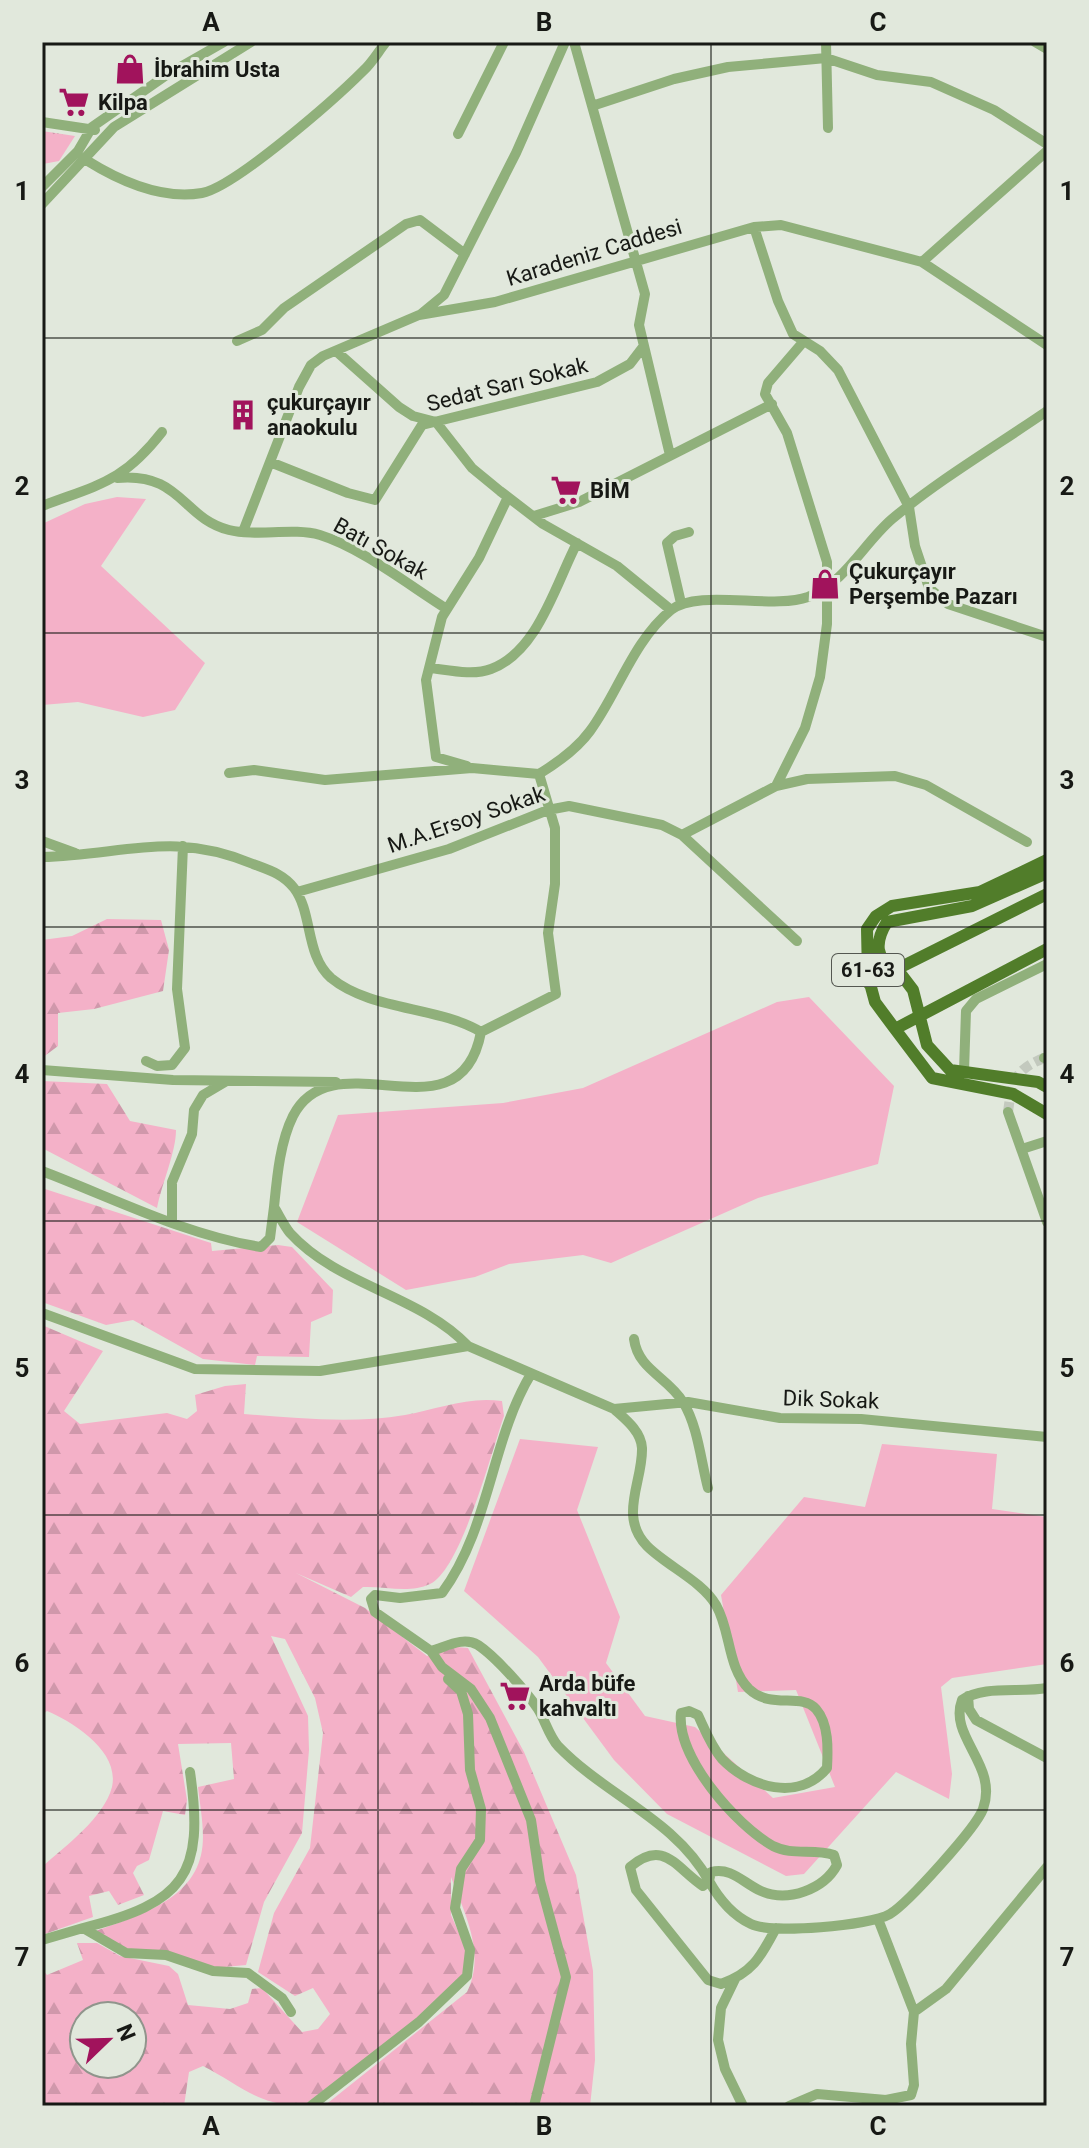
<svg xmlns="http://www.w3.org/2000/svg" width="1089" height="2148" viewBox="0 0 1089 2148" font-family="Roboto,sans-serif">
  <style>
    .forest { fill: url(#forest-firs); fill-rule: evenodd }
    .park { fill: url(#park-tufts) }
    .garden { fill: #f4b1c8 }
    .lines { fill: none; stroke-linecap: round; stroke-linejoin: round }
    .minor-tunnel { stroke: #c3c9be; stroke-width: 10; stroke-dasharray: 10 5; stroke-linecap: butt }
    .minor { stroke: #90b07b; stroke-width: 10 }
    .major { stroke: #517d2a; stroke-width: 12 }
    .grid { fill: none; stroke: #171915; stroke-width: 2; stroke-opacity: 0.55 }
    .labels { text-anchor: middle; stroke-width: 6; stroke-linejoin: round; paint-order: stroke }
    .shield { fill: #e1e8dc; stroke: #545751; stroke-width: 2 }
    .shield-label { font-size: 20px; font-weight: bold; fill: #171915 }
    .poi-label { font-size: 22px; font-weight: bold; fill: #171915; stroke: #e1e8dc; text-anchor: start }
    .street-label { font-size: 22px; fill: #171915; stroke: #e1e8dc }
    .neatline { fill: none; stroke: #171915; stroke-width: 3 }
    .grid-label { font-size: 26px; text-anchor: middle; font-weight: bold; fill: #171915 }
  </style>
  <defs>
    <pattern id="forest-firs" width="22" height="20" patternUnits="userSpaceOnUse" patternTransform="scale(2)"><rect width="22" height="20" fill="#f4b1c8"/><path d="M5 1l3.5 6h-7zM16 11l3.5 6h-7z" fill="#d098ab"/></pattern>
    <pattern id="park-tufts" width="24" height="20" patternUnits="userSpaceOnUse" patternTransform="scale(2)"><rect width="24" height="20" fill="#f4b1c8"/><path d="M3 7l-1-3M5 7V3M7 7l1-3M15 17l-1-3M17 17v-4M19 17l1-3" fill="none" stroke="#d098ab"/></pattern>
  </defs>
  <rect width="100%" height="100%" fill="#e1e8dc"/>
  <path class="forest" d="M107 919 161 920 169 950 163 991 94 1009 58 1013V1046L42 1058V940L72 936Z
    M42 1081 107 1084 130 1121 176 1130C176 1152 162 1183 157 1208L42 1148Z
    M42 1188 211 1243 212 1251 278 1245 292 1247 333 1290 332 1313 311 1322 309 1357 257 1356 255 1365 203 1359 133 1320 106 1325 42 1302Z
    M42 1325 103 1351 64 1411 80 1424 167 1413 187 1419 197 1411 195 1395 225 1386 246 1384 244 1414C296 1418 352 1424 405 1415 438 1409 468 1396 502 1401L504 1416C492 1450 461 1570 430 1584 409 1594 385 1586 363 1587L351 1597 296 1573 365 1608 427 1656 457 1647 468 1648 524 1752 576 1875 593 1971 595 2060 590 2106H324L467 1992C486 1954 465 1914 451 1877V1915L467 1951 463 1975 415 2021 307 2103C264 2111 239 2084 203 2066L189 2072 184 2106H42V1969L47 1975 83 1960 77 1943H97L120 1956 169 1966 178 1974 188 2005 230 2009 248 2003 252 1989 262 1988 302 2032 318 2029 330 2014 313 1988 295 1996 258 1972 274 1913 310 1848 323 1733 315 1698 285 1639 271 1636 308 1716 309 1750 302 1833 264 1902 246 1965 214 1968 127 1949 96 1931C136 1916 190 1902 201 1855 206 1835 200 1807 198 1787L234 1779 231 1743 178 1744 187 1800 185 1815 163 1811 149 1860 137 1866 133 1873 144 1895 118 1905 109 1891 89 1896 93 1917 42 1935V1867C65 1846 104 1818 112 1787 120 1751 73 1722 47 1711L42 1715ZM84 2016H132V2064H84Z"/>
  <path class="park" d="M42 131 75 136 59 161 43 164Z"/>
  <path class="garden" d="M117 497 146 499 101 566 205 663 175 710 143 717 78 702 42 705V524L85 504Z
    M809 997 894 1086 878 1164 758 1198 611 1263 583 1255 509 1264 475 1277 406 1290 297 1222 338 1115 503 1103 583 1088 777 1002Z
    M520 1439 598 1447 577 1510 620 1617 606 1663 645 1716 695 1727 773 1798 835 1787 796 1690 738 1692 721 1595 804 1497 865 1507 882 1444 997 1454 992 1509 1047 1517V1664L952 1678 941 1687 952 1774 949 1799 896 1772 804 1874 786 1876 667 1814 614 1760 538 1657 464 1591Z"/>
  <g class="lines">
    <path class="minor-tunnel" d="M1008 1112C1012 1082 1014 1070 1044 1058"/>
    <path class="minor" d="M574 42 645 294 639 325 670 455
      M826 42 828 128
      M1035 42 1047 49
      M592 106 674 79 728 67 826 58 877 75 931 82 994 110 1047 144
      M42 122 95 130
      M458 134 504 42
      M86 160C118 180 162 200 202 193 235 187 336 98 363 71 372 63 378 52 386 42
      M42 187 78 151 92 127 168 74 224 42
      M42 204 114 127 251 42
      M754 227 778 301 793 334 820 351 838 370 909 507 915 546 929 588 948 604 1047 637
      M922 262 1047 151
      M421 314 444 295 516 153 565 42
      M237 341 262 330 284 308 406 224 420 220 465 254
      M336 351 399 407 413 416 436 422 472 468 500 491 543 524 617 566 671 610
      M270 462 348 493 375 500 422 425 597 382 630 364 643 347
      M117 478C181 472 182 518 229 530 257 537 292 527 320 535 362 548 410 586 447 609
      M42 506C100 484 123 482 162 432
      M534 516 579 502 772 404
      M244 529 299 387 311 365 323 356 419 315 495 302 754 227 781 225 922 262 1047 345
      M681 603 667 543 675 536 689 532
      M430 668C448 670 473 676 491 669 538 652 556 583 577 543
      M467 766 436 757 426 680 442 617 479 558 508 497
      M229 773 254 770 325 780 472 768 539 774C557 763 577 749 590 731 618 693 633 641 671 610 698 588 772 610 808 597 846 582 863 544 892 519 940 479 996 446 1047 411
      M776 786 807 779 895 776 926 785 1027 842
      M682 835 776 786 805 728 820 677 827 624V562L787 433 765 394 768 383 804 341
      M42 841 75 853
      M42 857C124 855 172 830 253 864 269 870 283 874 294 888 313 913 305 955 331 978 371 1011 438 1006 481 1032
      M297 892 449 849 548 810 569 806 662 825 682 835 797 941
      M481 1032C460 1144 334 1036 293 1116 280 1142 277 1177 274 1207 279 1215 284 1226 290 1233 338 1286 420 1295 468 1346L614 1409C625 1419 641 1431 642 1448 643 1482 618 1516 647 1546 667 1566 702 1581 716 1605 731 1631 727 1667 749 1689 771 1710 801 1692 816 1709 829 1724 828 1749 827 1768 799 1802 750 1788 722 1759 711 1746 705 1730 698 1715L689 1711 681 1713C676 1757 736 1825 773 1846 792 1856 814 1848 834 1855L837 1865C824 1889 788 1903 761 1891 743 1883 732 1867 711 1872L709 1881C719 1899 732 1915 751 1924 771 1934 870 1926 890 1914 908 1903 976 1828 983 1809 999 1765 948 1737 962 1700 984 1685 1019 1693 1047 1688
      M481 1032 556 994 548 933 555 884V828L539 774
      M1044 1058H1047
      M146 1061 157 1066 172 1065 185 1048 177 989 183 846
      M42 1070 173 1080 336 1082
      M964 1071 966 1011 976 999 1047 964
      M1008 1112 1047 1222
      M1022 1149 1047 1141
      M42 1171C113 1198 185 1235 261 1247L270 1238 274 1207
      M172 1222V1182L192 1134 194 1110 203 1095 225 1082
      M42 1313 195 1369 320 1371 468 1346
      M634 1339C638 1370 668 1377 683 1402 698 1426 701 1462 708 1488
      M531 1374C491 1440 490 1528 442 1593L400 1598 375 1595 371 1599 375 1612 431 1651 442 1667 471 1689 490 1718 531 1820 540 1881 566 1977 534 2106
      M614 1409 688 1402 780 1418 861 1419 1047 1437
      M431 1651C446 1647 463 1636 478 1645 496 1657 526 1691 538 1709 545 1720 549 1736 558 1746 606 1796 675 1819 709 1881L703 1886C676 1868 664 1838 630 1867L636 1890 708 1980 721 1984C753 1973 761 1956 776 1928
      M968 1696 969 1709 976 1720 1047 1758
      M83 1928C184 1903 205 1875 190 1772
      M42 1940 83 1928 126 1953 166 1955 213 1971 248 1973 282 1998 291 2012
      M735 1979 721 2008 718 2040 725 2069 743 2106
      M914 2012 946 1989 1047 1867
      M311 2106 419 2022 467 1976 470 1950 455 1908 461 1869 480 1840 481 1809 470 1770 468 1714 461 1691 448 1679
      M789 2106 817 2094 886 2100 911 2095 914 2085 911 2044 914 2012 878 1919"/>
    <path class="major" d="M1047 860 980 892 892 906 876 916 867 929 868 976 875 1002 895 1029 1047 949
      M1047 873 972 906 887 922C875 941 874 961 897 969L1047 894
      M869 984 897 969 913 990 927 1045 950 1070 1038 1082 1047 1087
      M895 1029 932 1078 1013 1094 1047 1114"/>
  </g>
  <path class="grid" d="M378 42V2106M711 42V2106M42 338H1047M42 633H1047M42 927H1047M42 1221H1047M42 1515H1047M42 1810H1047"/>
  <defs>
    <g id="shop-bare" transform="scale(2.4)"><path d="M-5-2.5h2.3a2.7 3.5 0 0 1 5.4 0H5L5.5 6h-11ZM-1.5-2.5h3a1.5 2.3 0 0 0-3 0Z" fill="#a1135c" stroke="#e1e8dc" stroke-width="2.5" paint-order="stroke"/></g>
    <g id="supermarket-bare" transform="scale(2.4)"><path d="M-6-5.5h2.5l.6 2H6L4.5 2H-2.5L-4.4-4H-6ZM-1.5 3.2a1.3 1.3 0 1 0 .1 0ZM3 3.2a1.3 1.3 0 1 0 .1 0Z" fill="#a1135c" stroke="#e1e8dc" stroke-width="2.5" paint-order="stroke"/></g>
    <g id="building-bare" transform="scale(2.4)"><path d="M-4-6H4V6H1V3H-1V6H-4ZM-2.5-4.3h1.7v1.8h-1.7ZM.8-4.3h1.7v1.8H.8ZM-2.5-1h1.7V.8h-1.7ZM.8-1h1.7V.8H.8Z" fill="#a1135c" stroke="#e1e8dc" stroke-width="2.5" paint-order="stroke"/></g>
  </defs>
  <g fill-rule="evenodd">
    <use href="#shop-bare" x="130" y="69"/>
    <use href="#supermarket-bare" x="74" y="102"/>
    <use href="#building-bare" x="243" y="415"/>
    <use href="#supermarket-bare" x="566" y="490"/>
    <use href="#shop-bare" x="825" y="584"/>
    <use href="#supermarket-bare" x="515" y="1696"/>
  </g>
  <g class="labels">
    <rect class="shield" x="832" y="954" width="72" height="32" rx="6"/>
    <g class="shield-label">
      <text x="868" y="977">61-63</text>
    </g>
    <g class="poi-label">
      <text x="154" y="77">İbrahim Usta</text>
      <text x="98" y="110">Kilpa</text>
      <text x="267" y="410">çukurçayır<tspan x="267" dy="25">anaokulu</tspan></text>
      <text x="590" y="498">BİM</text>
      <text x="849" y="579">Çukurçayır<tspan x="849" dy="25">Perşembe Pazarı</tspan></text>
      <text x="539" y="1691">Arda büfe<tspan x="539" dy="25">kahvaltı</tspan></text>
    </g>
    <g class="street-label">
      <text transform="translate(594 252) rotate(-17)" y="8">Karadeniz Caddesi</text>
      <text transform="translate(507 384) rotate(-14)" y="8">Sedat Sarı Sokak</text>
      <text transform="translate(381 548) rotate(29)" y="8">Batı Sokak</text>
      <text transform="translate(466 819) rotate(-19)" y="8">M.A.Ersoy Sokak</text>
      <text transform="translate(831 1399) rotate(2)" y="8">Dik Sokak</text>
    </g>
  </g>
  <rect width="1089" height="2148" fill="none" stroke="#e1e8dc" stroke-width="88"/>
  <g transform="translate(108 2040) rotate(67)"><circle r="38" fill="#e1e8dc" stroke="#90958c" stroke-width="2"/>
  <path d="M0-6L14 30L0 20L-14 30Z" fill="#a1135c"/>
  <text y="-12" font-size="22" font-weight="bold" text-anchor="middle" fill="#171915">N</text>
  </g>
  <rect x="44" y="44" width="1001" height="2060" class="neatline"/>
  <g class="grid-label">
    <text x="211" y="31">A</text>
    <text x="544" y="31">B</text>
    <text x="878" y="31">C</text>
    <text x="22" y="200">1</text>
    <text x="1067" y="200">1</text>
    <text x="22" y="495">2</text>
    <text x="1067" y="495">2</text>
    <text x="22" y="789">3</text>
    <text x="1067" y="789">3</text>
    <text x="22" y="1083">4</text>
    <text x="1067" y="1083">4</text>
    <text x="22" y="1377">5</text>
    <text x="1067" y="1377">5</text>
    <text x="22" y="1672">6</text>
    <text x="1067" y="1672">6</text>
    <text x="22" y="1966">7</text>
    <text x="1067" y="1966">7</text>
    <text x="211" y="2135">A</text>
    <text x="544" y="2135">B</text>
    <text x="878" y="2135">C</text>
  </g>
</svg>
